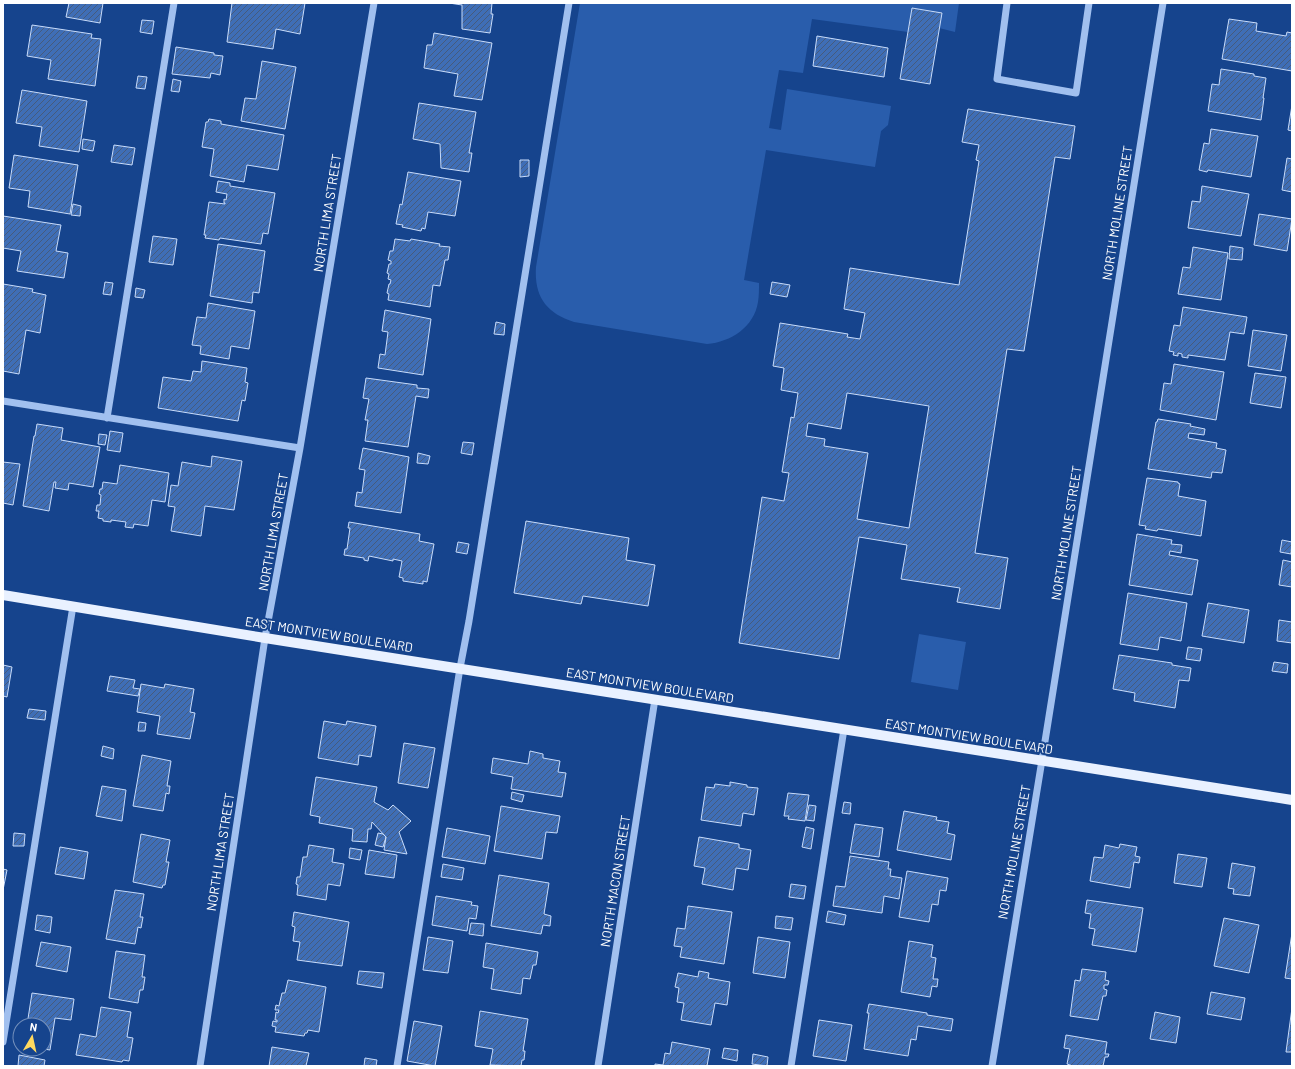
<svg xmlns="http://www.w3.org/2000/svg" width="1295" height="1069" viewBox="0 0 1295 1069" font-family="Barlow,sans-serif">
  <style>
    .green { fill: #295dac }
    .building { fill: url(#building-hatch); stroke: #c8dcfb; fill-rule: evenodd }
    .lines { fill: none; stroke-linecap: round; stroke-linejoin: round }
    .minor { stroke: #a1c0ef; stroke-width: 7 }
    .major { stroke: #e9f1ff; stroke-width: 10 }
    .labels { text-anchor: middle; stroke-width: 4; stroke-linejoin: round; paint-order: stroke }
    .street-label { font-size: 13px; fill: #fff; stroke: #16448d }
  </style>
  <defs>
    <pattern id="building-hatch" width="6" height="6" patternUnits="userSpaceOnUse"><rect width="6" height="6" fill="#3f6eb6"/><path d="M-1 1l2-2M0 6l6-6M5 7l2-2" fill="none" stroke="#465b7c"/></pattern>
  </defs>
  <rect width="100%" height="100%" fill="#16448d"/>
  <path class="green" d="M580 3H959L955 32 939 28 941 13 912 8 908 32 812 19 803 73 779 70 769 128 781 130 787 89 891 106 888 125 881 131 875 167 766 150 744 280 759 283C759 289 759 296 758 302 754 327 731 342 707 344L574 322C546 313 534 296 536 267Z
    M919 634 966 642 958 690 911 682Z"/>
  <path class="building" d="M69 3H103L100 23 66 17Z
    M232 3H305L300 34 276 29 273 49 227 42Z
    M449 3H492L491 14H493L490 33 462 29V5Z
    M912 8 942 13 930 84 900 79Z
    M1229 19 1257 23 1256 31 1286 36 1287 32 1292 33V71L1222 59Z
    M142 20 154 21 152 34 140 32Z
    M32 25 92 34 91 38 101 39 95 86 48 79 51 60 27 56Z
    M434 33 492 43 482 100 454 96 458 74 424 68 427 45H432Z
    M817 36 888 48 884 77 813 66Z
    M176 47 214 53V55L223 56 220 75 211 73 210 78 172 74Z
    M262 61 296 67 285 129 241 121 245 98 256 99Z
    M1221 69 1254 74V76L1266 78 1263 98H1264L1261 120 1208 111 1212 84 1219 85Z
    M138 76 147 77 145 89 136 88Z
    M173 79 181 81 179 92 171 91Z
    M22 90 87 101 79 152 39 146 42 127 16 123Z
    M419 103 476 112 469 153H472L469 172 441 168 440 144 413 139Z
    M1292 105V131L1288 130Z
    M968 109 1075 126 1070 159 1055 157 1024 351 1007 349 975 553 1008 558 1000 609 957 602 960 588 901 579 907 545 859 537 839 659 739 643 762 497 784 501 789 473 782 472 791 417 794 418 798 393 781 390 784 368 773 366 780 323 848 334 847 337 860 339 865 313 844 309 850 268 959 285 979 161 976 160 979 145 962 142ZM847 393 929 406 909 528 857 519 868 453 824 446 825 439 806 436 808 423 841 429Z
    M209 119 221 121V124L284 135 278 170 247 165 244 182 210 176 214 149 202 147 206 122H208Z
    M1211 129 1258 136 1251 177 1208 170 1207 172 1199 170 1204 143 1209 144Z
    M83 139 95 141 93 151 82 149Z
    M114 145 135 148 132 165 111 162Z
    M14 155 78 165 70 214 28 207 30 191 9 188Z
    M1287 158 1292 159V192L1282 190Z
    M520 160H529V176L520 177Z
    M408 172 461 181 455 216 428 212 425 229 422 228 421 231 402 227 403 225 396 224 400 204 402 205Z
    M218 181 230 183V186L275 193 268 234 263 233 261 244 220 238 219 240 205 238 206 235H204L209 202 225 204V203H224V199L226 200 227 194 216 192Z
    M1202 186 1249 194 1241 236 1188 228 1192 201 1200 202Z
    M73 204 81 206 80 216 71 215Z
    M1259 214 1292 219 1287 251 1254 245Z
    M3 216 61 225 56 251 68 253 64 278 17 271 21 251 3 248Z
    M153 236 177 239 173 265 149 262Z
    M395 239 410 241 411 239 440 244 439 246 450 247 448 260H445L440 286 433 285 430 307 388 300 389 294 387 293 389 284H390L391 280 388 279 389 274 387 273 389 264H391V261L388 260 390 251H393Z
    M218 244 265 251 259 293 253 292 252 303 210 296Z
    M1230 246 1243 248 1242 260 1229 259Z
    M1193 247 1228 253 1221 300 1178 294 1183 267 1190 268Z
    M105 282 113 283 111 295 103 294Z
    M772 282 790 285 787 297 770 294Z
    M3 284 33 289 32 292 46 295 40 333 26 330 19 374 3 371Z
    M136 288 145 290 143 298 135 297Z
    M208 303 255 311 249 349 231 346 229 359 200 354 201 346 192 345 197 317 206 318Z
    M1183 307 1247 317 1244 334 1230 332 1225 360 1188 355V358L1182 357V354L1178 353V356L1173 355 1174 352 1169 351 1174 325 1180 326Z
    M385 310 431 319 423 375 378 368 380 354 385 355 388 332 382 331Z
    M496 322 505 324 504 335 494 334Z
    M1253 330 1287 335 1281 371 1248 366Z
    M202 361 247 368 245 382 248 383 245 401 242 400 238 421 158 408 163 377 191 381 193 371 201 372Z
    M1174 364 1224 372 1216 420 1160 410 1164 383 1171 384Z
    M1255 373 1286 377 1281 408 1250 403Z
    M366 378 417 385V388L429 389 428 398 416 396 408 447 365 441 368 420H365L369 399 363 398Z
    M1158 419 1191 424 1190 426 1205 429 1204 435 1189 433 1188 438 1217 443 1216 448 1226 450 1222 473 1212 472 1211 478 1148 469 1156 422H1157Z
    M37 424 63 428 61 440 100 447 93 487 69 483 68 490 55 488 56 482H54L49 511 23 506 34 436H35Z
    M110 431 123 433 120 452 107 450Z
    M99 434 107 435 105 445 98 444Z
    M463 442 474 443 472 455 461 453Z
    M363 448 409 457 401 513 355 506 357 492 362 493 365 470 359 469Z
    M418 453 430 456 428 464 417 463Z
    M212 456 242 461 234 510 205 506 201 536 171 531 175 507 168 506 171 485 178 486 182 462 211 467Z
    M3 462 20 464 13 505 3 503Z
    M120 465 169 473 165 502 152 500 148 526 134 524 133 528 125 527 126 522 111 520V522L103 521V519L98 518 99 511H96L97 505H100L101 495 99 494 100 489H102L103 482 117 484Z
    M1147 478 1178 482V483L1180 484 1178 496 1206 501 1201 536 1158 529 1157 531 1145 529 1146 526 1139 525Z
    M526 521 629 538 626 560 655 565 648 606 583 596 581 604 514 593Z
    M349 522 420 534 419 541 434 544 427 582 423 581V584L403 581V578L399 577 402 561 393 559V561L369 556 368 561 364 560V558L344 555 345 549H347L350 528H348Z
    M1137 534 1172 540 1171 544 1182 545 1181 553 1170 551 1169 555 1198 560 1192 595 1129 585Z
    M1282 540 1292 542 1291 554 1280 552Z
    M458 542 469 544 467 554 456 552Z
    M1283 560 1292 562V587L1279 585Z
    M1128 593 1187 603 1181 641 1160 637 1158 650 1120 644Z
    M1208 603 1249 610 1244 643 1202 636Z
    M1279 620 1292 622V643L1277 641Z
    M1188 647 1202 649 1200 661 1186 659Z
    M1119 655 1172 663V665L1191 668 1189 681 1179 680 1175 708 1134 701 1135 693 1113 689Z
    M1274 662 1288 664 1287 673 1272 671Z
    M3 665 12 667 7 697 3 696Z
    M110 676 135 680 133 688 140 689 138 696 107 691Z
    M141 684 164 688 165 684 194 689 190 712 195 713 190 739 157 734 160 716 137 712Z
    M29 709 46 711 45 720 27 718Z
    M324 721 346 725 347 721 376 726 371 757 359 755 358 765 318 758Z
    M139 722 146 723 145 731H138Z
    M404 743 435 748 428 788 398 783Z
    M103 746 114 749 113 759 101 756Z
    M530 751 543 754V758L560 761 558 772 566 773 562 797 511 789 513 777 491 773 493 758 528 764Z
    M142 755 171 761 167 786H170L169 794 166 793 163 811 133 806Z
    M316 777 377 787 374 802 388 810 393 805 411 821 399 832 407 854 384 850 386 837 372 822 371 829H368L367 842 352 841 353 829 319 823 320 817 310 815Z
    M730 782 747 785V787L758 788 754 815 743 813 741 826 701 820 706 787 714 788 715 784 730 786Z
    M102 786 126 790 122 821 96 816Z
    M512 792 524 795 522 802 511 799Z
    M788 793 809 795 805 821 788 819 789 816H784Z
    M844 802 851 803 850 814 842 813Z
    M809 805 816 806 814 821 806 820Z
    M501 806 560 816 557 833 546 832 542 859 494 851Z
    M904 811 937 817 936 820 949 822 947 833 955 835 951 860 897 850Z
    M855 824 883 828 879 857 850 853Z
    M806 827 814 829 811 849 802 847Z
    M447 828 490 836 485 864 442 857Z
    M14 833 25 834 24 846H13Z
    M378 833 383 834 386 837 383 847 375 845Z
    M141 834 170 840 166 862H169L165 885H163L162 888 133 882Z
    M699 837 739 844V848L751 850 748 870 736 868 733 890 702 884 705 868 694 866Z
    M1120 844 1137 847 1135 856 1140 857 1139 863 1134 862 1130 888 1090 881 1094 857 1103 858 1105 845 1119 848Z
    M309 845 334 849 332 862 344 864 340 886 328 884 326 900 297 895 298 885 296 884 297 877H300L303 857H307Z
    M60 847 88 852 84 879 55 874Z
    M350 848 362 850 360 860 349 858Z
    M369 850 397 855 394 878 365 874Z
    M1178 854 1207 858 1202 887 1174 883Z
    M850 856 889 862 888 869H891L890 876 902 878 899 899 884 896 882 913 833 906 836 886 845 887Z
    M1232 863 1255 867 1250 896 1233 894 1234 889 1228 888Z
    M443 864 464 868 462 880 441 877Z
    M3 869 7 870 3 890Z
    M907 871 948 878 946 891 940 890 938 905 932 904 929 922 899 917Z
    M499 875 549 883 544 914 551 916 550 926 543 925 541 934 491 926Z
    M791 884 806 886 804 899 789 897Z
    M115 890 144 894 140 917H143L141 928 138 927 135 944 106 939Z
    M436 896 472 902 471 905 478 906 476 919 469 918 467 931 432 925Z
    M1087 900 1143 908 1136 952 1092 945 1095 929 1089 928 1091 914 1085 913Z
    M688 906 732 912 724 964 680 957 682 947 674 946 677 928 685 929Z
    M828 911 846 915 844 925 826 922Z
    M294 912 349 922 342 966 297 960 300 942 293 941 295 927 292 926Z
    M37 915 52 917 50 933 35 930Z
    M776 916 793 918 791 930 775 928Z
    M1224 918 1259 925 1249 973 1214 966Z
    M471 923 484 924 483 936 469 934Z
    M1292 933V979L1285 978Z
    M428 937 453 941 448 973 423 970Z
    M758 937 790 942 785 978 753 973Z
    M909 941 933 945 931 957 936 958 933 979H938L937 987 932 986 930 997 901 992Z
    M41 942 71 947 67 972 36 966Z
    M486 943 538 952 536 965H533L530 979 523 978 521 994 491 989 494 969 483 967Z
    M116 951 145 955 142 977H145L143 990H140L138 1003 109 998Z
    M1082 969 1106 972 1105 980 1109 981 1108 985H1104V989L1107 990 1106 996H1103L1098 1020 1070 1016 1075 980 1080 981Z
    M359 971 384 973 382 988 357 984Z
    M699 971 709 973 708 978 730 982 727 1005 715 1003 711 1025 681 1020 684 1003 677 1002 679 988 675 987 678 973 698 977Z
    M288 980 326 987 319 1032 308 1030 307 1033H305L304 1036 275 1032 276 1027 272 1026 273 1021 277 1022V1020H275L276 1012 278 1013 279 1010H275L276 1005 279 1006 282 993H285Z
    M1211 992 1245 998 1241 1020 1207 1014Z
    M32 993 74 999 71 1020 55 1018 50 1050 44 1049V1025H27Z
    M869 1004 927 1013V1015L953 1019 951 1031 918 1026 916 1040 911 1039 908 1056 864 1049 869 1013H867Z
    M101 1007 131 1012 127 1037 133 1038 129 1061 123 1060 122 1062 76 1055 80 1034 96 1037Z
    M1292 1008V1052H1286Z
    M480 1011 528 1019 523 1051H525L524 1060H522L521 1066 490 1065 493 1049 475 1046Z
    M1155 1012 1180 1017 1176 1043 1150 1039Z
    M819 1020 852 1025 846 1061 813 1056Z
    M414 1021 442 1026 435 1066 407 1061Z
    M1066 1035 1107 1042 1105 1054H1109L1108 1057H1105L1103 1066H1073L1067 1064 1070 1049 1064 1048Z
    M672 1042 710 1049 707 1066H655V1064L663 1065 665 1053 670 1054Z
    M272 1047 309 1053 306 1066H269Z
    M724 1048 738 1050 737 1061 722 1058Z
    M753 1054 768 1057 767 1066 752 1064Z
    M19 1055 45 1060 44 1066H18Z
    M365 1058 377 1060 376 1066H364Z"/>
  <g class="lines">
    <path class="minor" d="M1007 3 997 79 1076 93 1089 3
      M3 401 300 448
      M107 418 174 3
      M3 1042 73 606
      M200 1066 265 638 300 448 374 3
      M397 1066 460 668 469 621 569 3
      M598 1066 655 699
      M791 1066 844 729
      M992 1066 1042 760 1163 3"/>
    <path class="major" d="M3 595 265 638 1292 800"/>
  </g>
  <g class="labels">
    <g class="street-label">
      <text transform="translate(327 213) rotate(-81)" y="5">NORTH LIMA STREET</text>
      <text transform="translate(1117 213) rotate(-81)" y="5">NORTH MOLINE STREET</text>
      <text transform="translate(273 532) rotate(-80)" y="5">NORTH LIMA STREET</text>
      <text transform="translate(1066 533) rotate(-81)" y="5">NORTH MOLINE STREET</text>
      <text transform="translate(329 634) rotate(9)" y="5">EAST MONTVIEW BOULEVARD</text>
      <text transform="translate(650 685) rotate(9)" y="5">EAST MONTVIEW BOULEVARD</text>
      <text transform="translate(969 736) rotate(9)" y="5">EAST MONTVIEW BOULEVARD</text>
      <text transform="translate(220 852) rotate(-81)" y="5">NORTH LIMA STREET</text>
      <text transform="translate(1014 852) rotate(-80)" y="5">NORTH MOLINE STREET</text>
      <text transform="translate(615 881) rotate(-81)" y="5">NORTH MACON STREET</text>
    </g>
  </g>
  <rect width="1295" height="1069" fill="none" stroke="#ffffff" stroke-width="8"/>
  <g transform="translate(32 1037) rotate(9)"><circle r="19" fill="#16448d" stroke="#738fbb"/>
  <path d="M0-3L7 15L0 10L-7 15Z" fill="#ffd95f"/>
  <text y="-6" font-size="11" font-weight="bold" text-anchor="middle" fill="#ffffff">N</text>
  </g>
</svg>
